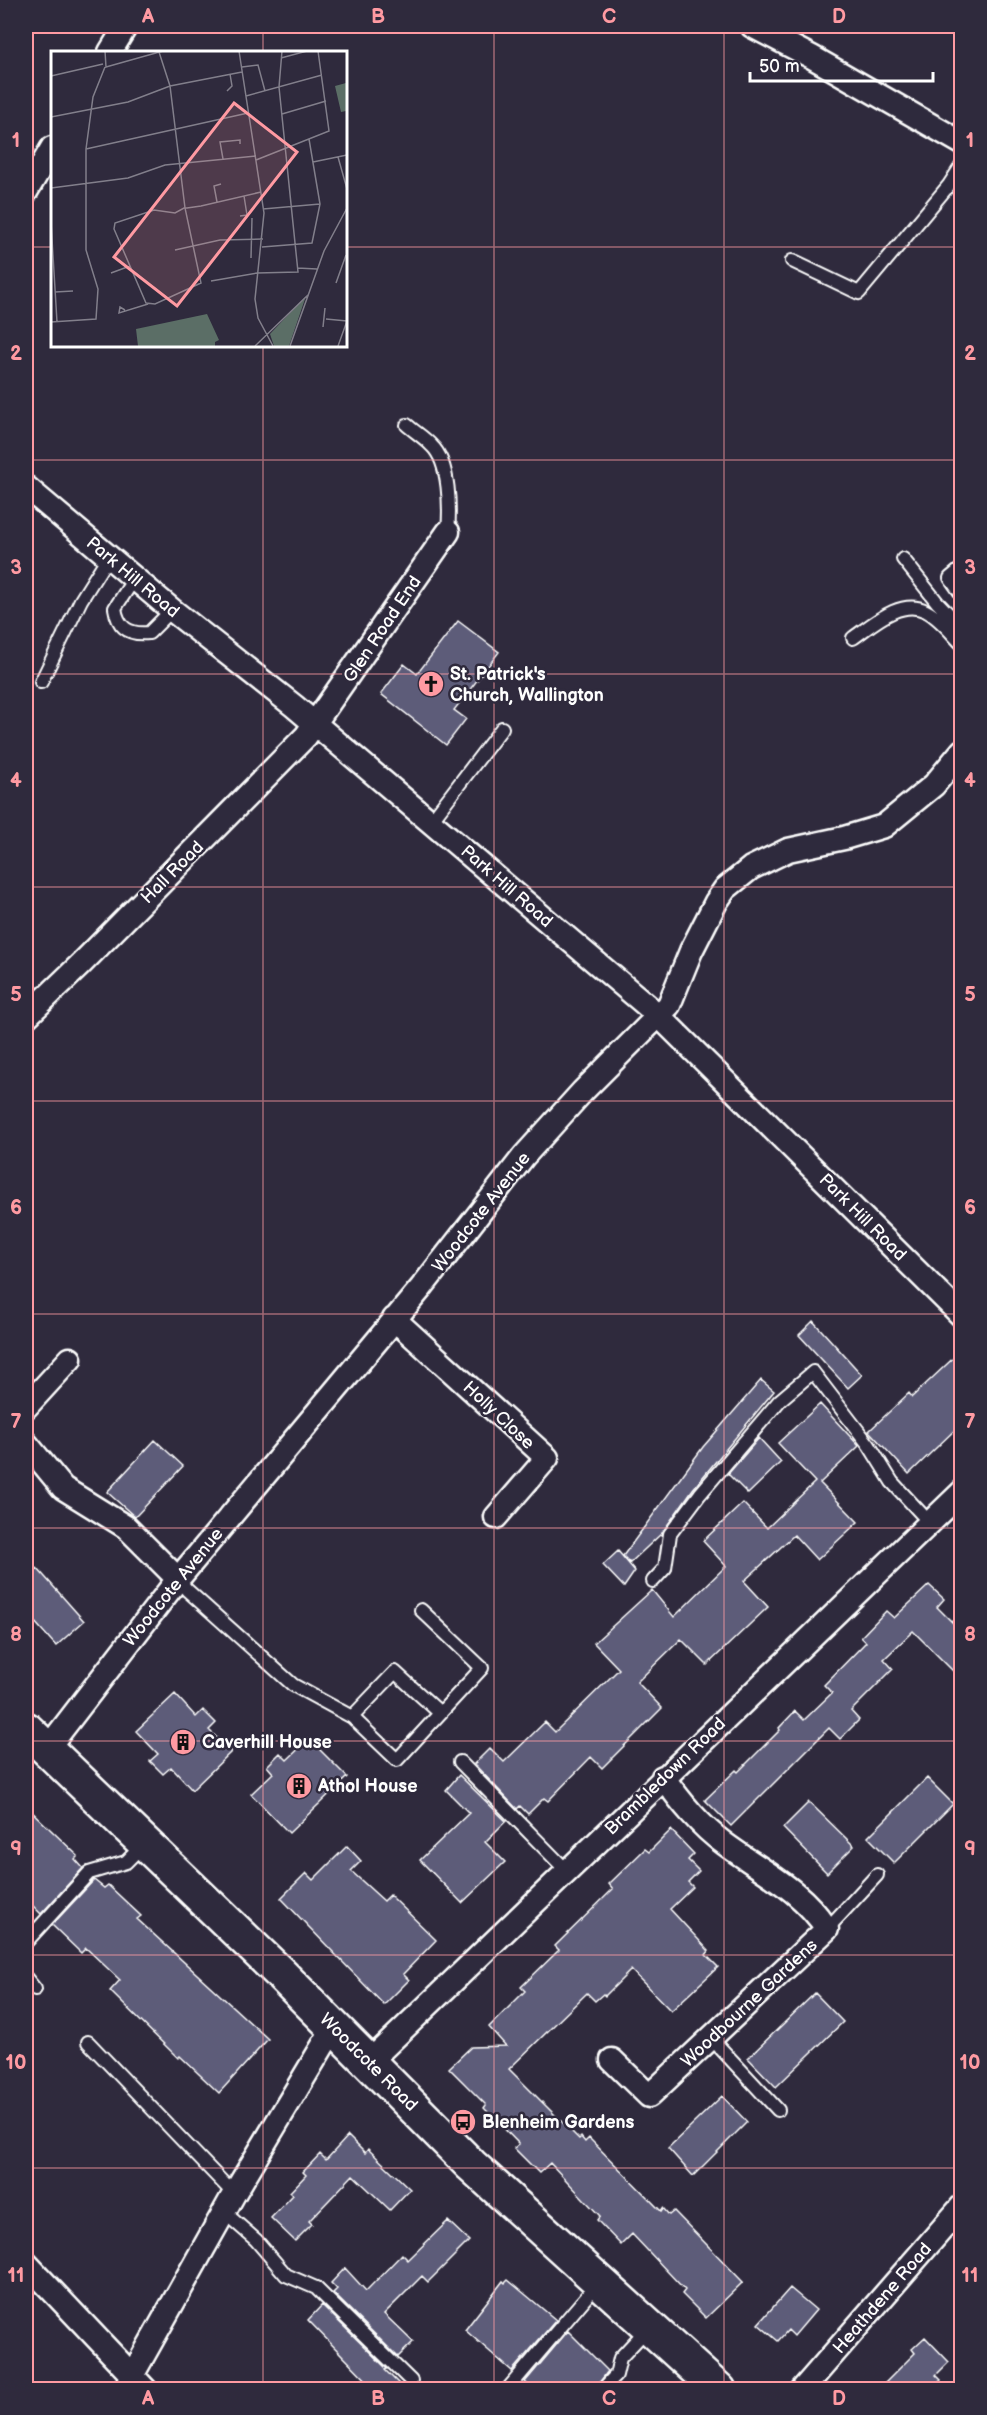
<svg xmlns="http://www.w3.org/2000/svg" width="987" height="2415" viewBox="0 0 987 2415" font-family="'Balsamiq Sans',sans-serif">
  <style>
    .building { fill: #5d5b79; stroke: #fff; stroke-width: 1.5 }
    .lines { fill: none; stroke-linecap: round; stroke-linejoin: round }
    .lane-casing { stroke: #fff; stroke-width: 16 }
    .street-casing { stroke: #fff; stroke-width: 27 }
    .primary-casing { stroke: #fff; stroke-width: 38 }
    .lane { stroke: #2f2a3d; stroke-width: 12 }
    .street { stroke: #2f2a3d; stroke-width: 22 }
    .primary { stroke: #2f2a3d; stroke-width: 33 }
    .grid { fill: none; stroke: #ff9aa2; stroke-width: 1.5; stroke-opacity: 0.55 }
    .labels { text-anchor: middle; stroke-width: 5; stroke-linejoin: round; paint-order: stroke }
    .street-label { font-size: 18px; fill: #fff; stroke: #2f2a3d }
    .poi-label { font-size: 18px; font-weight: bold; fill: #fff; stroke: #2f2a3d; text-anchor: start }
    .inset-road { fill: none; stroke: #827f8b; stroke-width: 1.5 }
    .view { fill: #ff9aa2; fill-opacity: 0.15; stroke: #ff9aa2; stroke-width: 3 }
    .inset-edge { fill: none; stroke: #fff; stroke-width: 3 }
    .neatline { fill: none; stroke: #ff9aa2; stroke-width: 2 }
    .grid-label { font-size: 20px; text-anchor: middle; font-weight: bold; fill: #ff9aa2 }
  </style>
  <rect width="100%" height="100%" fill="#2f2a3d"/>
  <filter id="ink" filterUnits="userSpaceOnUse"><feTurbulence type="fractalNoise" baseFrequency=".0167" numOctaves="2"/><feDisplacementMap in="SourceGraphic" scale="12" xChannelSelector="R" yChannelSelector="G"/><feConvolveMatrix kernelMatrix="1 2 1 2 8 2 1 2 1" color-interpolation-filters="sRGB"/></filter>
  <g filter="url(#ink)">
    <path class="building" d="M458 621 499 652 454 710 466 719 446 745 381 694 404 664 417 674Z
      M813 1321 862 1375 848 1388 799 1335Z
      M962 1350V1423L909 1474 869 1431 909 1393 912 1397Z
      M761 1380 774 1391 693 1489 662 1533 630 1563 623 1556 703 1447Z
      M820 1404 859 1446 820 1483 858 1522 817 1560 794 1535 744 1581 768 1607 707 1665 681 1639 637 1682 662 1708 602 1768 591 1757 548 1801 544 1798 528 1814 520 1806 517 1809 474 1764 490 1748 504 1762 545 1722 555 1732 619 1669 594 1643 652 1590 674 1617 726 1566 703 1541 743 1503 767 1528 815 1482 778 1443Z
      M759 1438 781 1462 748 1494 728 1474Z
      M155 1440 183 1466 135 1517 107 1492Z
      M618 1551 635 1571 624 1587 603 1565Z
      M37 1568 84 1621 56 1646 26 1612V1579Z
      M929 1585 944 1599 937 1607 962 1632V1680L913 1631 884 1659 893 1669 851 1711 859 1720 840 1739 829 1728 731 1826 705 1800 736 1770 738 1772 780 1730 779 1728 795 1711 804 1720 832 1693 824 1685 866 1642 861 1637 886 1611 894 1618Z
      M175 1694 196 1717 203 1710 216 1723 209 1730 231 1752 192 1790 171 1767 163 1774 150 1761 158 1754 136 1731Z
      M309 1739 347 1777 289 1833 251 1794 273 1773 267 1766 280 1753 287 1760Z
      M459 1775 506 1821 485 1842 505 1862 462 1903 420 1860 469 1813 446 1790Z
      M927 1778 953 1804 894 1863 868 1837Z
      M809 1802 854 1846 827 1873 783 1828Z
      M26 1806 78 1856 75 1859 83 1868 41 1914 26 1899Z
      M671 1830 694 1854 688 1860 699 1871 688 1882 693 1887 670 1909 709 1951 706 1955 718 1967 671 2011 631 1970 605 1996 603 1994 595 2001 587 1993 509 2069 579 2139 581 2137 585 2142 589 2138 661 2211 663 2208 669 2215 674 2211 743 2282 706 2318 682 2294 685 2290 632 2234 621 2245 597 2220 600 2216 550 2163 539 2173 514 2148 519 2144 484 2108 486 2105 449 2068 471 2047 506 2046 489 2027 525 1991 521 1987 559 1950 555 1946 613 1889 609 1884 645 1849 649 1852Z
      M347 1846 361 1861 351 1871 384 1901 390 1895 436 1940 403 1974 409 1980 384 2005 281 1898 306 1873 313 1880Z
      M94 1880 104 1888 108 1885 141 1916 137 1919 268 2039 219 2093 180 2056 178 2058 110 1991 120 1980 86 1948 81 1953 52 1925Z
      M815 1993 843 2022 776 2087 748 2058Z
      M722 2096 747 2122 693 2176 668 2148Z
      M348 2136 365 2153 368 2149 410 2189 390 2210 353 2175 309 2221 312 2224 295 2241 271 2218 293 2195 290 2192 306 2175 303 2172 320 2154 326 2160Z
      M448 2221 469 2241 428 2282 422 2276 384 2314 413 2342 398 2357 333 2293 337 2289 331 2283 345 2268 366 2291 402 2254 408 2260Z
      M508 2280 556 2320 512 2371 465 2330 503 2281 505 2283Z
      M790 2288 816 2310 794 2336 788 2330 778 2341 758 2324Z
      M322 2305 387 2369 385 2370 405 2390H376L308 2320Z
      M568 2331 608 2371 594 2390H534L525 2382Z
      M925 2337 949 2362 936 2375 941 2380 931 2390H878L915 2353 912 2349Z"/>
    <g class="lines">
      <g class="lane-casing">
        <path id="lane" d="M792 261 859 293 949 185 962 165
          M407 425C415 432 425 438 432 446 450 463 450 509 448 532
          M903 559 937 602 962 628
          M962 568 950 578 962 595
          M134 579 115 608C118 628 129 635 149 633L172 610
          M853 638C873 624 901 598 926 611 940 618 951 633 962 644
          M41 682 81 600 108 557
          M431 821 502 728
          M178 1579 187 1590 293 1685 352 1717 397 1760 482 1668 421 1610
          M653 1581 665 1568 670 1534 700 1494 780 1400 813 1372 869 1445 892 1482 929 1522
          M352 1717 395 1672 440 1713
          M460 1762 567 1871
          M827 1929 877 1875
          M26 1942 89 1873 126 1862 144 1844
          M26 1978 35 1989
          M711 2038 778 2110
          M88 2042 234 2194
          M224 2212 256 2240 286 2275 316 2288 411 2381
          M507 2390 598 2283
          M602 2390 616 2375 620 2358 648 2328"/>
      </g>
      <g class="street-casing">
        <path id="street" d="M752 26 812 57 962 143
          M110 52 126 26
          M26 192 52 148
          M26 487 172 610 294 706 658 1015 962 1316
          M26 1017 80 965 306 736 448 532
          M394 1319 547 1458 496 1517
          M26 1407 70 1359
          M26 1443 63 1488 126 1527 178 1579
          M47 1749 178 1579 421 1288 524 1156 583 1091 669 1005 691 951 716 902 725 889 751 868 788 850 844 838 884 826 934 785 962 751
          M612 2060 649 2096 827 1929C801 1889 763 1872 725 1844 700 1826 681 1802 663 1777
          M370 2061 962 1492
          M26 2263 146 2390
          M124 2390 234 2194 334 2027
          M802 2390 962 2206"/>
      </g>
      <g class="primary-casing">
        <path id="primary" d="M26 1729 280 1973 471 2165 719 2390"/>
      </g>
      <use href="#lane" class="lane"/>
      <use href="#street" class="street"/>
      <use href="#primary" class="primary"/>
    </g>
  </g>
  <path class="grid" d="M263 26V52M494 26V2390M724 26V2390M26 247H52M345 247H962M263 345V2390M26 460H962M26 674H962M26 887H962M26 1101H962M26 1314H962M26 1528H962M26 1741H962M26 1955H962M26 2168H962"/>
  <defs>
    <g id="church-disc" transform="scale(1.35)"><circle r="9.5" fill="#ff9aa2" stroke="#2f2a3d"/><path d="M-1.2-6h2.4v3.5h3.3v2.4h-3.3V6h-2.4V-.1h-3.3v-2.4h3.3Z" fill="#111"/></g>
    <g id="building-disc" transform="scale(1.35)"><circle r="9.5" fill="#ff9aa2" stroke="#2f2a3d"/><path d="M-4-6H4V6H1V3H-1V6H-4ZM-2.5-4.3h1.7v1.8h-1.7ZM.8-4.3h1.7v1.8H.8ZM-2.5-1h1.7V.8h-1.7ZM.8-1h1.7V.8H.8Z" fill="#111"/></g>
    <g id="bus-disc" transform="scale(1.35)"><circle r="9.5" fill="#ff9aa2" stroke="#2f2a3d"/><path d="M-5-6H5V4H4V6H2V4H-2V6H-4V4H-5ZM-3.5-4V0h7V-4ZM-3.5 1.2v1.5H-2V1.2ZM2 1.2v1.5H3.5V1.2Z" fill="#111"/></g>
  </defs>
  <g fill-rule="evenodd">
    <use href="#church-disc" x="431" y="684"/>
    <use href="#building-disc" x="183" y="1742"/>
    <use href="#building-disc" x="299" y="1786"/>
    <use href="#bus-disc" x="463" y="2122"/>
  </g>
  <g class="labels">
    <g class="street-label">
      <text transform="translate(133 577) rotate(40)" y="6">Park Hill Road</text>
      <text transform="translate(382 629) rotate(-56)" y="6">Glen Road End</text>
      <text transform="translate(172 872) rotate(-45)" y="6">Hall Road</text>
      <text transform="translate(507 886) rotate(41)" y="6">Park Hill Road</text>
      <text transform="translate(481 1212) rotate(-52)" y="6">Woodcote Avenue</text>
      <text transform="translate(863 1217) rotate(45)" y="6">Park Hill Road</text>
      <text transform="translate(499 1415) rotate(43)" y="6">Holly Close</text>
      <text transform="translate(173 1587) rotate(-51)" y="6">Woodcote Avenue</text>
      <text transform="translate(665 1776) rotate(-44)" y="6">Brambledown Road</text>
      <text transform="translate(749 2003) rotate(-43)" y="6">Woodbourne Gardens</text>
      <text transform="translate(369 2062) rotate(45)" y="6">Woodcote Road</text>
      <text transform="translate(882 2298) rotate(-49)" y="6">Heathdene Road</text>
    </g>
    <g class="poi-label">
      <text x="450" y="680">St. Patrick's<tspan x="450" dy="21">Church, Wallington</tspan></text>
      <text x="202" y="1748">Caverhill House</text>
      <text x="318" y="1792">Athol House</text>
      <text x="482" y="2128">Blenheim Gardens</text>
    </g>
  </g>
  <g transform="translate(51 51)">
    <rect width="296" height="296" fill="#2f2a3d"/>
    <path d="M295 32V60L290 61 284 35ZM255 245 238 295H223L219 283ZM156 263 168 289 164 291V295H87L85 278Z" fill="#5b6e66"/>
    <path class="inset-road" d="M54 0 55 16 112 0M188 0 213 162 204 248 207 267 222 295M108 1 119 35 134 157 150 232 104 253 95 252 63 178 64 172 103 159 124 162 133 157H136L150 155 210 141M230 7 256 0M191 16 207 14 214 40M0 25 52 13M176 40 181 35 179 23M195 45 271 24M231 63 275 50M0 66 77 51 119 35 191 21M35 98 197 62M287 106 296 138M172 108 169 91 189 89V93M205 109 278 80 267 0M262 111 296 104M0 137 77 127 114 114 205 105M166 151 163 135 170 133M212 158 269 153M189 165 196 164 193 145M0 171 6 271M211 196 261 192 269 153 258 88M124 199 169 189 212 188M200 207 201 167M246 217 266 218M60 222 79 215M160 230 206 222 247 221 228 36 231 0M285 232 295 204M4 241 22 240M74 259 69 256 68 262 97 253M275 268 296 270M0 271 45 268 47 238 35 199V98L42 46 54 16M272 276 274 257M204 295 257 244M239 295 273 200 296 157M287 295 296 270"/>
    <path class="view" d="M183 52 246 101 126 255 63 206Z"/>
    <rect width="296" height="296" class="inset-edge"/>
  </g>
  <rect width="987" height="2415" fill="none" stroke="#2f2a3d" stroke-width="66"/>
  <path d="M750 72v9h183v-9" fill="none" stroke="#ffffff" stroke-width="3"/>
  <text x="759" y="72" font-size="18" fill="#ffffff" stroke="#2f2a3d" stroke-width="4.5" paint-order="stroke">50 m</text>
  <rect x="33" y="33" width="921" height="2349" class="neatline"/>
  <g class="grid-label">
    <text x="148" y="23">A</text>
    <text x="378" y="23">B</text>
    <text x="609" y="23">C</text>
    <text x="839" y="23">D</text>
    <text x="16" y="147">1</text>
    <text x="970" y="147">1</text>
    <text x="16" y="360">2</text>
    <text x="970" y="360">2</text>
    <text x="16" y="574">3</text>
    <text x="970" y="574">3</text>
    <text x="16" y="787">4</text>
    <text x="970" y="787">4</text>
    <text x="16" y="1001">5</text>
    <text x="970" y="1001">5</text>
    <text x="16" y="1214">6</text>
    <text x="970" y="1214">6</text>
    <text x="16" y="1428">7</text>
    <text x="970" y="1428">7</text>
    <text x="16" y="1641">8</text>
    <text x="970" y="1641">8</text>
    <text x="16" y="1855">9</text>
    <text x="970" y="1855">9</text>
    <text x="16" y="2069">10</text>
    <text x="970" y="2069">10</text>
    <text x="16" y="2282">11</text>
    <text x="970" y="2282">11</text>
    <text x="148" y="2405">A</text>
    <text x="378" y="2405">B</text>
    <text x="609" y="2405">C</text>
    <text x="839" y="2405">D</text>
  </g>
</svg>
